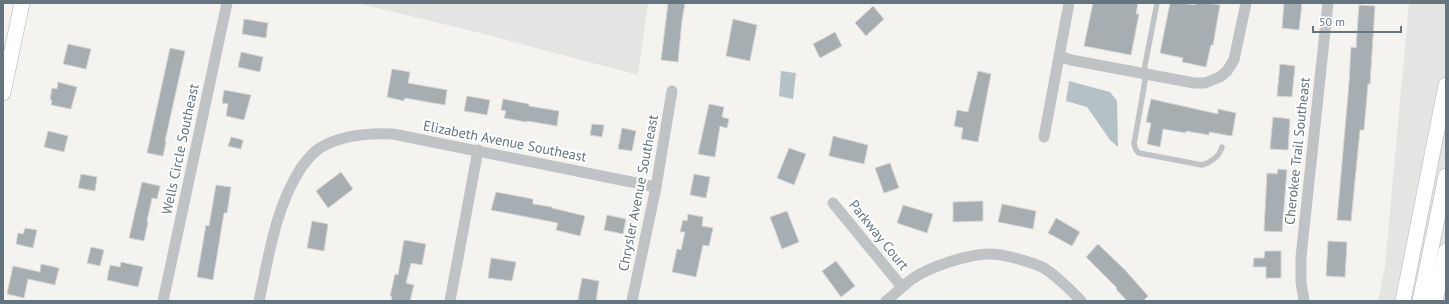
<svg xmlns="http://www.w3.org/2000/svg" width="1449" height="304" viewBox="0 0 1449 304" font-family="'PT Sans',sans-serif">
  <style>
    .built { fill: #e4e5e3 }
    .water { fill: #b5c2c5 }
    .building { fill: #a6aeb2; stroke: #d5d5d3 }
    .lines { fill: none; stroke-linecap: round; stroke-linejoin: round }
    .secondary-casing { stroke: #afb5b8; stroke-width: 16 }
    .lane { stroke: #bfc3c6; stroke-width: 5.5 }
    .street { stroke: #bfc3c6; stroke-width: 11 }
    .secondary { stroke: #fff; stroke-width: 15 }
    .labels { text-anchor: middle; stroke-width: 4; stroke-linejoin: round; paint-order: stroke }
    .street-label { font-size: 14px; fill: #64757f; stroke: #fff }
  </style>
  <rect width="100%" height="100%" fill="#f4f3f0"/>
  <path class="built" d="M356 3H648L638 75 472 31Z
    M1409 3H1446V301H1378L1385 266Z"/>
  <path class="water" d="M781 71 796 73 793 99 779 96Z
    M1069 81 1110 92 1117 101 1118 147 1110 140 1087 107 1066 101Z"/>
  <path class="building" d="M668 3H685L682 20 678 62 661 60Z
    M1093 3H1138L1136 14H1139L1131 55 1084 46Z
    M1170 3H1183L1195 5V3H1207L1220 5 1213 45H1211L1206 67 1182 62 1183 58 1160 53Z
    M1284 3H1302L1299 30 1282 28Z
    M1359 5 1375 6 1370 84H1368L1364 130H1360L1351 221 1337 220 1349 83 1351 47 1356 48Z
    M873 6 884 19 866 36 855 23Z
    M244 19 268 23 266 38 242 34Z
    M733 19 757 25 750 61 726 56Z
    M835 32 842 46 820 58 813 44Z
    M68 44 91 49 86 69 63 64Z
    M170 48 185 51 165 141 166 142 163 156 147 153Z
    M241 52 263 57 260 72 238 67Z
    M1280 64 1295 66 1292 97 1277 96Z
    M392 69 410 72 408 83 447 90 445 105 405 98 404 101 387 97Z
    M978 71 991 74 978 142 961 139 963 128 954 126 957 110 968 112Z
    M58 82 77 87 71 109 51 105 52 100H50L52 88 57 89Z
    M224 90 251 95 244 120 226 116 228 104 222 103Z
    M467 96 490 100 487 115 464 111Z
    M503 99 529 104V106L559 111 557 126 527 121 526 122 504 118 506 111 501 110Z
    M1151 99 1218 114V109L1236 113 1232 136 1209 132V135L1186 131V133L1163 129 1160 147 1147 144 1151 123 1146 122Z
    M709 104 724 107 722 117 729 119 727 128 720 126 715 157 698 154Z
    M1273 117 1290 119 1288 150 1270 149Z
    M592 124 604 125 602 137 590 135Z
    M622 128 636 131 632 151 618 149Z
    M48 131 68 136 64 152 44 147Z
    M833 136 868 145 864 164 829 156Z
    M231 137 243 140 241 149 228 146Z
    M789 148 806 154 794 185 777 178Z
    M890 163 899 188 884 193 875 168Z
    M1278 169 1287 170 1282 232 1264 231 1267 173 1277 174Z
    M341 172 353 189 328 208 316 191Z
    M81 174 97 177 95 191 78 188Z
    M694 174 710 177 706 198 690 195Z
    M142 182 160 186 157 199 152 198 147 221 148 222 144 241 129 238Z
    M216 185 231 187 227 213H224L213 280 197 277 206 225 209 226Z
    M496 192 533 199V204L552 207V208L585 216 580 236 556 230 558 223 491 210Z
    M983 201V221L953 222V202Z
    M1002 204 1036 211 1033 229 998 222Z
    M903 205 933 214 927 233 897 223Z
    M787 211 799 242 782 249 770 217Z
    M688 214 703 217 702 226 713 228 709 246 703 245 696 277 672 272 677 249 681 250 685 232H680L683 220 687 221Z
    M607 215 626 219 623 234 604 230Z
    M1056 218 1080 232 1072 246 1048 233Z
    M312 221 328 224 324 251 307 248Z
    M25 228 37 230 33 248 16 244 18 233 23 234Z
    M404 240 426 244 422 265 411 263 406 283 414 285 410 301H391L392 296H390L395 274 398 275Z
    M1328 241 1347 242 1345 277 1326 276Z
    M1098 244 1125 270 1148 296 1143 301H1127L1116 289 1117 288 1086 257Z
    M91 247 104 250 100 266 87 263Z
    M1265 251H1281V278H1266V267H1253L1254 258H1264Z
    M491 258 516 262 512 281 488 278Z
    M836 261 855 286 841 297 822 271Z
    M121 262 143 267 138 287 107 280 110 265 120 267Z
    M41 264 59 268 55 285 28 279 24 298 7 294 13 266 40 272Z
    M582 278 599 281 596 301 578 300Z"/>
  <g class="lines">
    <g class="secondary-casing">
      <path id="secondary" d="M3 93 22 3
        M1403 301 1446 85
        M1420 301 1446 176
        M1435 301 1446 251"/>
    </g>
    <path class="lane" d="M1157 3 1145 65 1144 74 1145 81 1134 144 1136 150 1139 153 1202 165C1212 162 1219 157 1222 147"/>
    <path class="street" d="M1060 56 1071 60 1194 83H1205L1220 77 1227 71 1234 60 1246 3
      M1044 137 1069 3
      M833 203 902 287
      M163 301 227 3
      M259 301C269 256 275 208 301 168 306 161 312 153 320 148 341 135 369 133 393 134L656 187
      M450 301 478 150
      M632 301 656 187 672 91
      M886 301C895 294 903 286 912 279 929 267 968 254 989 254 1004 254 1028 261 1042 267 1052 272 1073 292 1081 301
      M1304 301 1301 282V257L1328 3"/>
    <use href="#secondary" class="secondary"/>
  </g>
  <g class="labels">
    <g class="street-label">
      <text transform="translate(505 141) rotate(11)" y="5">Elizabeth Avenue Southeast</text>
      <text transform="translate(180 149) rotate(-78)" y="5">Wells Circle Southeast</text>
      <text transform="translate(1297 151) rotate(-84)" y="5">Cherokee Trail Southeast</text>
      <text transform="translate(638 193) rotate(-79)" y="5">Chrysler Avenue Southeast</text>
      <text transform="translate(879 235) rotate(51)" y="5">Parkway Court</text>
    </g>
  </g>
  <rect width="1449" height="304" fill="none" stroke="#64757f" stroke-width="8"/>
  <path d="M1313 26v6h88v-6" fill="none" stroke="#64757f" stroke-width="2"/>
  <text x="1319" y="26" font-size="12" fill="#64757f" stroke="#ffffff" stroke-width="3" paint-order="stroke">50 m</text>
</svg>
